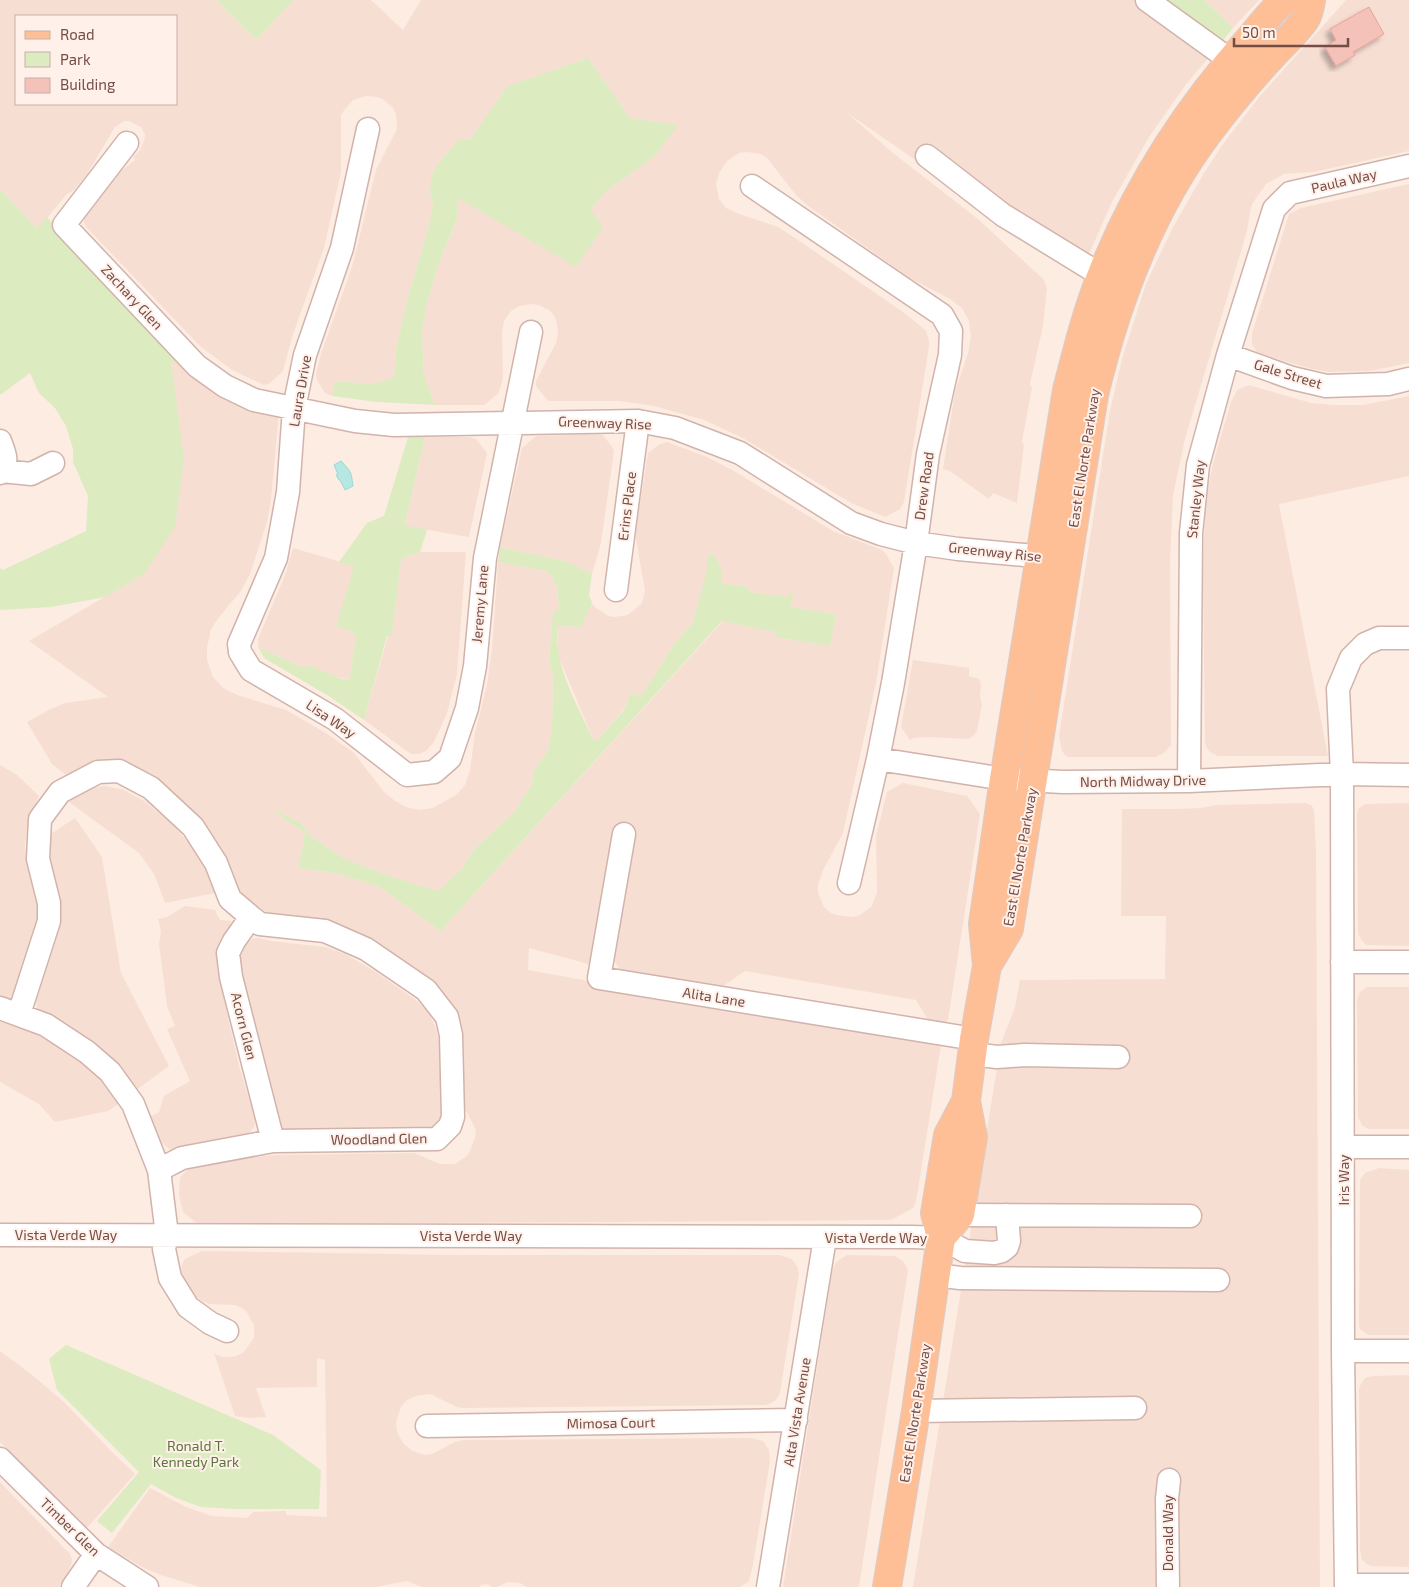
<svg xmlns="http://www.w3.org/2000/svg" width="1409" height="1587" viewBox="0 0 1409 1587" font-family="'Exo 2',sans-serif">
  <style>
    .residential { fill: #f7ded3; fill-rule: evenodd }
    .green { fill: #dcebc0 }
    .water { fill: #b6e7e2; stroke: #9bd9d4 }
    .building { fill: #f4c2b8; stroke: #e7a398; filter: url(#shadow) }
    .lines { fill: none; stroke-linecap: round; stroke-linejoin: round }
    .minor-casing { stroke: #d1b3ab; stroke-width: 25 }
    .major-casing { stroke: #d8cdcb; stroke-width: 30 }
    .minor { stroke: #fff; stroke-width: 22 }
    .major { stroke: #febf97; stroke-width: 28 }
    .labels { text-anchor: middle; stroke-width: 4; stroke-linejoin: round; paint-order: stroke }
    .street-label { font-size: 14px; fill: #754d47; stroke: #fff1e9 }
    .park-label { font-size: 14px; fill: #5b763c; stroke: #fff1e9 }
  </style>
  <defs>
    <filter id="shadow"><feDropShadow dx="-4.5" dy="4.5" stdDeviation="2.5" flood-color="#0004"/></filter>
  </defs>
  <rect width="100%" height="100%" fill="#fdece2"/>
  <path class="residential" d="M0 0H216L256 40 294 0H371L403 30 421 0H1158L1220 44 1187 83 1149 137 1112 202 1080 274 846 112 893 153 978 219 1044 280 1047 288 1043 326 1030 384 1032 388 1022 441 1024 445 1017 503 993 493 989 499 950 471 943 469 955 392 968 353 971 337 969 321 962 308 950 299 908 277 807 205 796 195 767 158 760 154 747 152 739 153 727 161 719 173 716 184 719 199 726 208 739 214 778 227 798 240 906 314 926 331 929 340V347L904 502 900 509 885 517 851 503 741 437 704 420 654 406 619 401H548L536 386V381L556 343 558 334 557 324 554 315 549 310 539 305 532 304 520 306 511 311 504 321 502 332 503 378 499 393 484 405H435L424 375 422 332 427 303 439 263 457 220 458 197 591 209 606 191 654 157 677 125 630 118 588 58 507 86 470 140 459 139 438 164 431 178 430 192 433 205 428 229 407 301 396 350 394 378 372 384 336 381 332 396 325 393 317 380 316 374 321 354 352 267 376 170 397 129 396 114 393 108 384 100 377 97 366 96 353 100 344 110 341 116V172L324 248 293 334 283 371 269 384 264 385 232 370 201 347 86 227 84 222V213L106 183 135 160 133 157 140 150 144 141 145 135 141 127 129 121H124L115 127 87 174 74 190 66 195 38 229 0 189ZM16 16H176V104H16Z
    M1204 0H1259L1233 28Z
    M1346 0H1409V151L1314 172 1284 174 1266 184 1254 201 1251 207 1247 231 1185 439 1173 495 1170 564 1171 745 1165 752 1156 757H1069L1065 755 1062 751 1059 736 1110 411 1122 359 1146 284 1173 227 1204 173 1223 144 1260 96Z
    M1409 184V363L1370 371 1329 372 1308 368 1261 354 1256 351 1252 344V333L1289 214 1301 208Z
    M171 359 206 386 279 412 271 500 267 522 250 574 241 591 219 617 211 629 207 648V660L213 677 223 688 237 695 286 710 326 733 354 753 384 792 395 801 406 807 419 810 433 808 456 795 465 785 470 771 475 733 487 685 492 649 498 562 546 571 552 577 557 587 559 610 552 622 549 662 553 677 552 727 548 750 533 772 532 784 515 811 474 849 462 869 438 891 381 873 345 859 312 837 299 821 294 820 274 809 273 811 305 833 298 868 335 873 378 886 442 932 446 925 723 621 776 632 775 637 830 646 836 614 791 607 794 593 786 597 750 592 748 587 720 583 721 568 713 553 707 558 708 571 693 622 674 644 642 695 630 694 624 709 596 741 593 739 558 655V626L581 627 592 603 595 607 608 616 614 617 628 615 642 603 645 591 636 539V529L648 453 660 444 667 442 707 457 734 471 833 531 882 550 886 554 894 568 876 683 843 833 823 870 818 885V893L824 907 831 913 837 915 853 917 860 915 871 907 877 893 876 836 887 792 903 783 967 796 980 814 948 1020 945 1023H930L916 1000 745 971 720 988 634 977 620 970 614 960V950L592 965 529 948 528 970 941 1045 916 1202 913 1208 891 1220 612 1222 204 1224 195 1222 183 1212 179 1195 180 1178 187 1170 204 1165 238 1159 276 1155 414 1153 440 1164H455L467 1156 470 1151 475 1138 476 1130 464 1107 461 1035 446 998 267 916 242 898 206 829 87 765 66 775 52 764 27 722 47 711 65 703 108 697 29 641 144 574Z
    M1249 385 1311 403 1334 405H1363L1409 396V476L1279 504 1328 756H1218L1210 752 1206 747 1205 741 1203 575 1205 506 1213 463 1231 402 1237 390Z
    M598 434 603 435 612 447 614 451 601 543 592 574 568 562 500 547 522 448 536 436Z
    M425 437H469L476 439 487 453 469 537 405 526Z
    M293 548 355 566 336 626 352 632 356 637 349 680 302 667 258 647V639L285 575Z
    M420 552H466L457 674 447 713 434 742 426 751 419 754H411L404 749 364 720 388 636H392L401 559Z
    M913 660 969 668V676L979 679 981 685 980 696 982 705 977 731 973 736 968 739 929 737 914 738 910 740 901 727Z
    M0 765 17 775 39 796 29 820 25 844 26 858 37 906 38 921 16 995 9 1001H0Z
    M105 786 124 790 144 801 170 822 193 848 205 867 215 893 165 903 154 874 139 853 69 802 82 790Z
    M1306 803 1312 806 1314 810 1316 852 1320 1587H913L1001 1043 1015 1007 1020 980 1165 979 1166 916H1121L1122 809H1179L1201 808 1216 805Z
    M1409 803V946L1367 945 1363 942 1358 934 1357 813 1359 808 1365 804Z
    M75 818 102 857 121 973 169 1066 135 1091 41 1013 37 1007 36 1002 59 931V905L50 868 46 837Z
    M185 906 215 910 220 920 231 921 229 930 219 949 217 969 239 1066 253 1112 255 1125 249 1134 244 1136 212 1141 177 1150 169 1149 162 1143 150 1117 159 1112 164 1096 190 1081 167 1029 175 1026 167 1006 159 944 161 931 158 919 167 917Z
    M258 938 271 941 325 947 345 954 376 972 413 998 428 1011 436 1028 440 1046 442 1119 437 1128 282 1131 240 972V955L243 948 252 939Z
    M1367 987H1409V1129H1368L1362 1125 1358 1117 1357 1000 1360 992Z
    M0 1022 25 1029 48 1039 84 1063 109 1088 120 1103 108 1111 55 1122 39 1104 0 1082Z
    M1379 1168 1409 1170V1335H1368L1360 1329 1359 1325 1360 1180 1365 1173Z
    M202 1251 449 1255H779L792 1259 798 1268 799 1274 780 1393 776 1400 767 1405 463 1408 457 1407 430 1394 416 1396 407 1400 401 1407 396 1422 397 1432 403 1443 412 1451 425 1455 432 1454 455 1442 463 1440 751 1438 763 1441 769 1450 770 1461 753 1565 749 1581 740 1587H527L520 1583 508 1582 497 1587H492L487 1584 481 1585 480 1587H422L407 1581 376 1587H200L161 1575 142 1567 108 1547 150 1488 186 1507 212 1516 247 1518 253 1512 286 1511V1515L327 1517 325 1360 317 1358V1387L256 1388 266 1417 250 1418 235 1416 214 1353 222 1357H228L236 1356 243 1353 254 1338V1325L246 1311 240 1307 235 1305 210 1304 202 1301 193 1295 186 1287 181 1270 182 1264 185 1259Z
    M847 1255 895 1256 903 1261 908 1270 859 1587H783L832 1272 836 1262Z
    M0 1351 31 1374 64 1402 112 1452 135 1474 86 1529 0 1442Z
    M1409 1375V1567L1370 1566 1362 1560 1360 1550 1359 1388 1363 1380 1367 1377 1374 1376Z
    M0 1482 70 1554 72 1560 71 1566 59 1587H0Z"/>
  <path class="green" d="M216 0H294L256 40Z
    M1158 0H1204L1233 28 1220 44Z
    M588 58 630 118 678 125 654 157 606 191 591 209 603 228 576 267 458 198 457 219 439 263 427 303 422 332 424 375 435 405 377 402 332 396 335 381 372 384 394 378 396 350 407 301 428 229 433 206 430 192 431 177 438 164 459 139 470 140 507 86Z
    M0 189 37 228 47 217 207 386 171 360 184 459 175 527 144 574 105 597 51 607 0 610V568L3 570 86 531 88 496 73 462V449L66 426 55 408 39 393 30 373 0 395Z
    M408 437H425L405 525 427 530 420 552 401 559 392 636H387L364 720 327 695 264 658 258 647 302 667 311 666 342 679 349 680 356 637 352 632 336 626 354 567 339 562 367 523 384 516Z
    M500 547 568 562 592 574 589 595 592 603 581 627 558 626C553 665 577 704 593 739L596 741 624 710 630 694 642 695 674 644 693 622 707 571V558L713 553 721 568V583L748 587 750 592 786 597 794 591 791 607 836 614 830 646 775 637V632L722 621 446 925 442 932 378 886 335 873 298 868 305 833 273 811 274 809 294 820 299 821 312 837 345 859 381 873 438 891 462 869 474 849 515 811 532 784 533 772 548 750 552 727 553 677 549 662 552 622 555 609H559L557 587 552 577 546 571 498 562Z
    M66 1345 273 1435 321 1470 319 1509H234L201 1507 176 1498 151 1484 112 1533 97 1521 139 1472 57 1390 49 1359Z"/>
  <path class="water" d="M341 461C351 472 351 470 353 486L345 490 340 480H339L336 475 338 474 334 465Z"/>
  <path class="building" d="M1369 7 1384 34 1353 52 1355 55 1336 66 1325 47 1336 40 1330 29Z"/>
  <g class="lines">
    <g class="minor-casing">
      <path id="minor" d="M1147 0 1230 60
        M368 129 342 248 305 355 294 408 288 492 276 558 239 644 240 652 251 670 335 719 407 775 434 772 450 758 467 708 475 666 485 558 531 332
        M127 143 64 225 197 366 225 386 254 400 355 421 394 425 638 421 675 428 740 453 851 523 881 534 916 543 958 549 1057 558
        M927 156 1003 215 1101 275
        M752 186 942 315 951 331 950 355 928 454 916 543 893 683 878 759 849 883
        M1228 355 1292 378 1326 386 1388 384 1409 379
        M0 441C5 455 9 460 0 473
        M2 471 31 474 53 463
        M616 590 638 421
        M878 759 1004 779 1063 782 1189 781 1342 774 1409 775
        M1189 781 1191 533 1198 465 1228 355 1274 209 1290 193 1409 166
        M624 834 599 978 974 1039
        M251 917 234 941 228 953 231 977 273 1141
        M1342 962H1409
        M0 1008 46 1025 87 1052 110 1072 133 1104 159 1170 167 1235 164 1249 170 1278 188 1307 210 1323 227 1331
        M19 1014 49 921V903L38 859 40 819 60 792 98 772 119 771 151 788 193 827 216 863 230 899 251 917 260 924 325 931 366 949 426 990 447 1017 451 1035 453 1117 450 1126 437 1139 273 1141 182 1158 159 1170
        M972 1054 997 1057 1025 1055 1118 1057
        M1344 1147H1409
        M960 1215 1190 1216
        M0 1235 912 1237 941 1238 965 1251 994 1253 1002 1251 1007 1247 1009 1241 1007 1215
        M936 1275 960 1278 1218 1280
        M1343 1351H1409
        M916 1411 1135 1408
        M427 1426 796 1420
        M0 1459 96 1554 147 1587
        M1346 1585H1409
        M73 1587 96 1554
        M768 1587 825 1238
        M1168 1587 1167 1499 1169 1480
        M1346 1587 1343 1351 1342 774 1338 689 1351 658 1365 644 1379 638H1409"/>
    </g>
    <g class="major-casing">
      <path id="major" d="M987 966 1009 929 1094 395C1116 302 1150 210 1208 133 1228 106 1250 80 1273 55 1282 45 1300 29 1306 18 1309 13 1310 6 1311 0
        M941 1238 960 1215 973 1137 966 1101 974 1039 987 966 983 924 1004 779 1067 390C1077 351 1087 311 1102 274 1137 186 1188 107 1251 37 1262 24 1272 11 1284 0
        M887 1587 916 1411 941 1238 935 1213 948 1135 966 1101"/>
    </g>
    <use href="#minor" class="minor"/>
    <use href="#major" class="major"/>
  </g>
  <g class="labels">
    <g class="street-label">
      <text transform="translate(1344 181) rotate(-13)" y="5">Paula Way</text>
      <text transform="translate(132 297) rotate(47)" y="5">Zachary Glen</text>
      <text transform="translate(1288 374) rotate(17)" y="5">Gale Street</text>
      <text transform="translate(300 391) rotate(-80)" y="5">Laura Drive</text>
      <text transform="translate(605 423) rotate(2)" y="5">Greenway Rise</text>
      <text transform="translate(1084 458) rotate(-81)" y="5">East El Norte Parkway</text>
      <text transform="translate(924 486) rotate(-82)" y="5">Drew Road</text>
      <text transform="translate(1196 499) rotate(-84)" y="5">Stanley Way</text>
      <text transform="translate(627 506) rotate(-83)" y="5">Erins Place</text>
      <text transform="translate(995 552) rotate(6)" y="5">Greenway Rise</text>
      <text transform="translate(480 604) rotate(-85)" y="5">Jeremy Lane</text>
      <text transform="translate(331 719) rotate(34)" y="5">Lisa Way</text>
      <text transform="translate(1143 781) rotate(-1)" y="5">North Midway Drive</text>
      <text transform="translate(1020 857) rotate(-80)" y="5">East El Norte Parkway</text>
      <text transform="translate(714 997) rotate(9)" y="5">Alita Lane</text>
      <text transform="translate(244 1026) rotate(76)" y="5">Acorn Glen</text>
      <text transform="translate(379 1139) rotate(-1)" y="5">Woodland Glen</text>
      <text transform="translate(1344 1180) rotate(-90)" y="5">Iris Way</text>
      <text x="66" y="1240">Vista Verde Way</text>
      <text x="471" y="1241">Vista Verde Way</text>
      <text x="876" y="1243">Vista Verde Way</text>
      <text transform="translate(797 1412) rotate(-81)" y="5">Alta Vista Avenue</text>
      <text transform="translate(915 1413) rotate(-81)" y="5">East El Norte Parkway</text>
      <text transform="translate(611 1423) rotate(-1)" y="5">Mimosa Court</text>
      <text transform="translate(70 1527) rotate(44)" y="5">Timber Glen</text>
      <text transform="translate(1168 1533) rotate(-90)" y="5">Donald Way</text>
    </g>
    <g class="park-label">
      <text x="196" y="1451">Ronald T.<tspan x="196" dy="16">Kennedy Park</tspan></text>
    </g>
  </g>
  <rect x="15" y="15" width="162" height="90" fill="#fff1e9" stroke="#c8afa8"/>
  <rect x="25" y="31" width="25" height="8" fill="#febf97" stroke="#c8afa8"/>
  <text x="60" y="40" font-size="15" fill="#754d47">Road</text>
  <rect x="25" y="52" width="25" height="15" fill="#dcebc0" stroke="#c8afa8"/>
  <text x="60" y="65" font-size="15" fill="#754d47">Park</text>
  <rect x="25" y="78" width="25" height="15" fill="#f4c2b8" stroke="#c8afa8"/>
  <text x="60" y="90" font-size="15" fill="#754d47">Building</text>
  <path d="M1234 38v8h114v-8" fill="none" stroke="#754d47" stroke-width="2.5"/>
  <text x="1242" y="38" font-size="15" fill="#754d47" stroke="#fff1e9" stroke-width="4" paint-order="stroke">50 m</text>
</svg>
